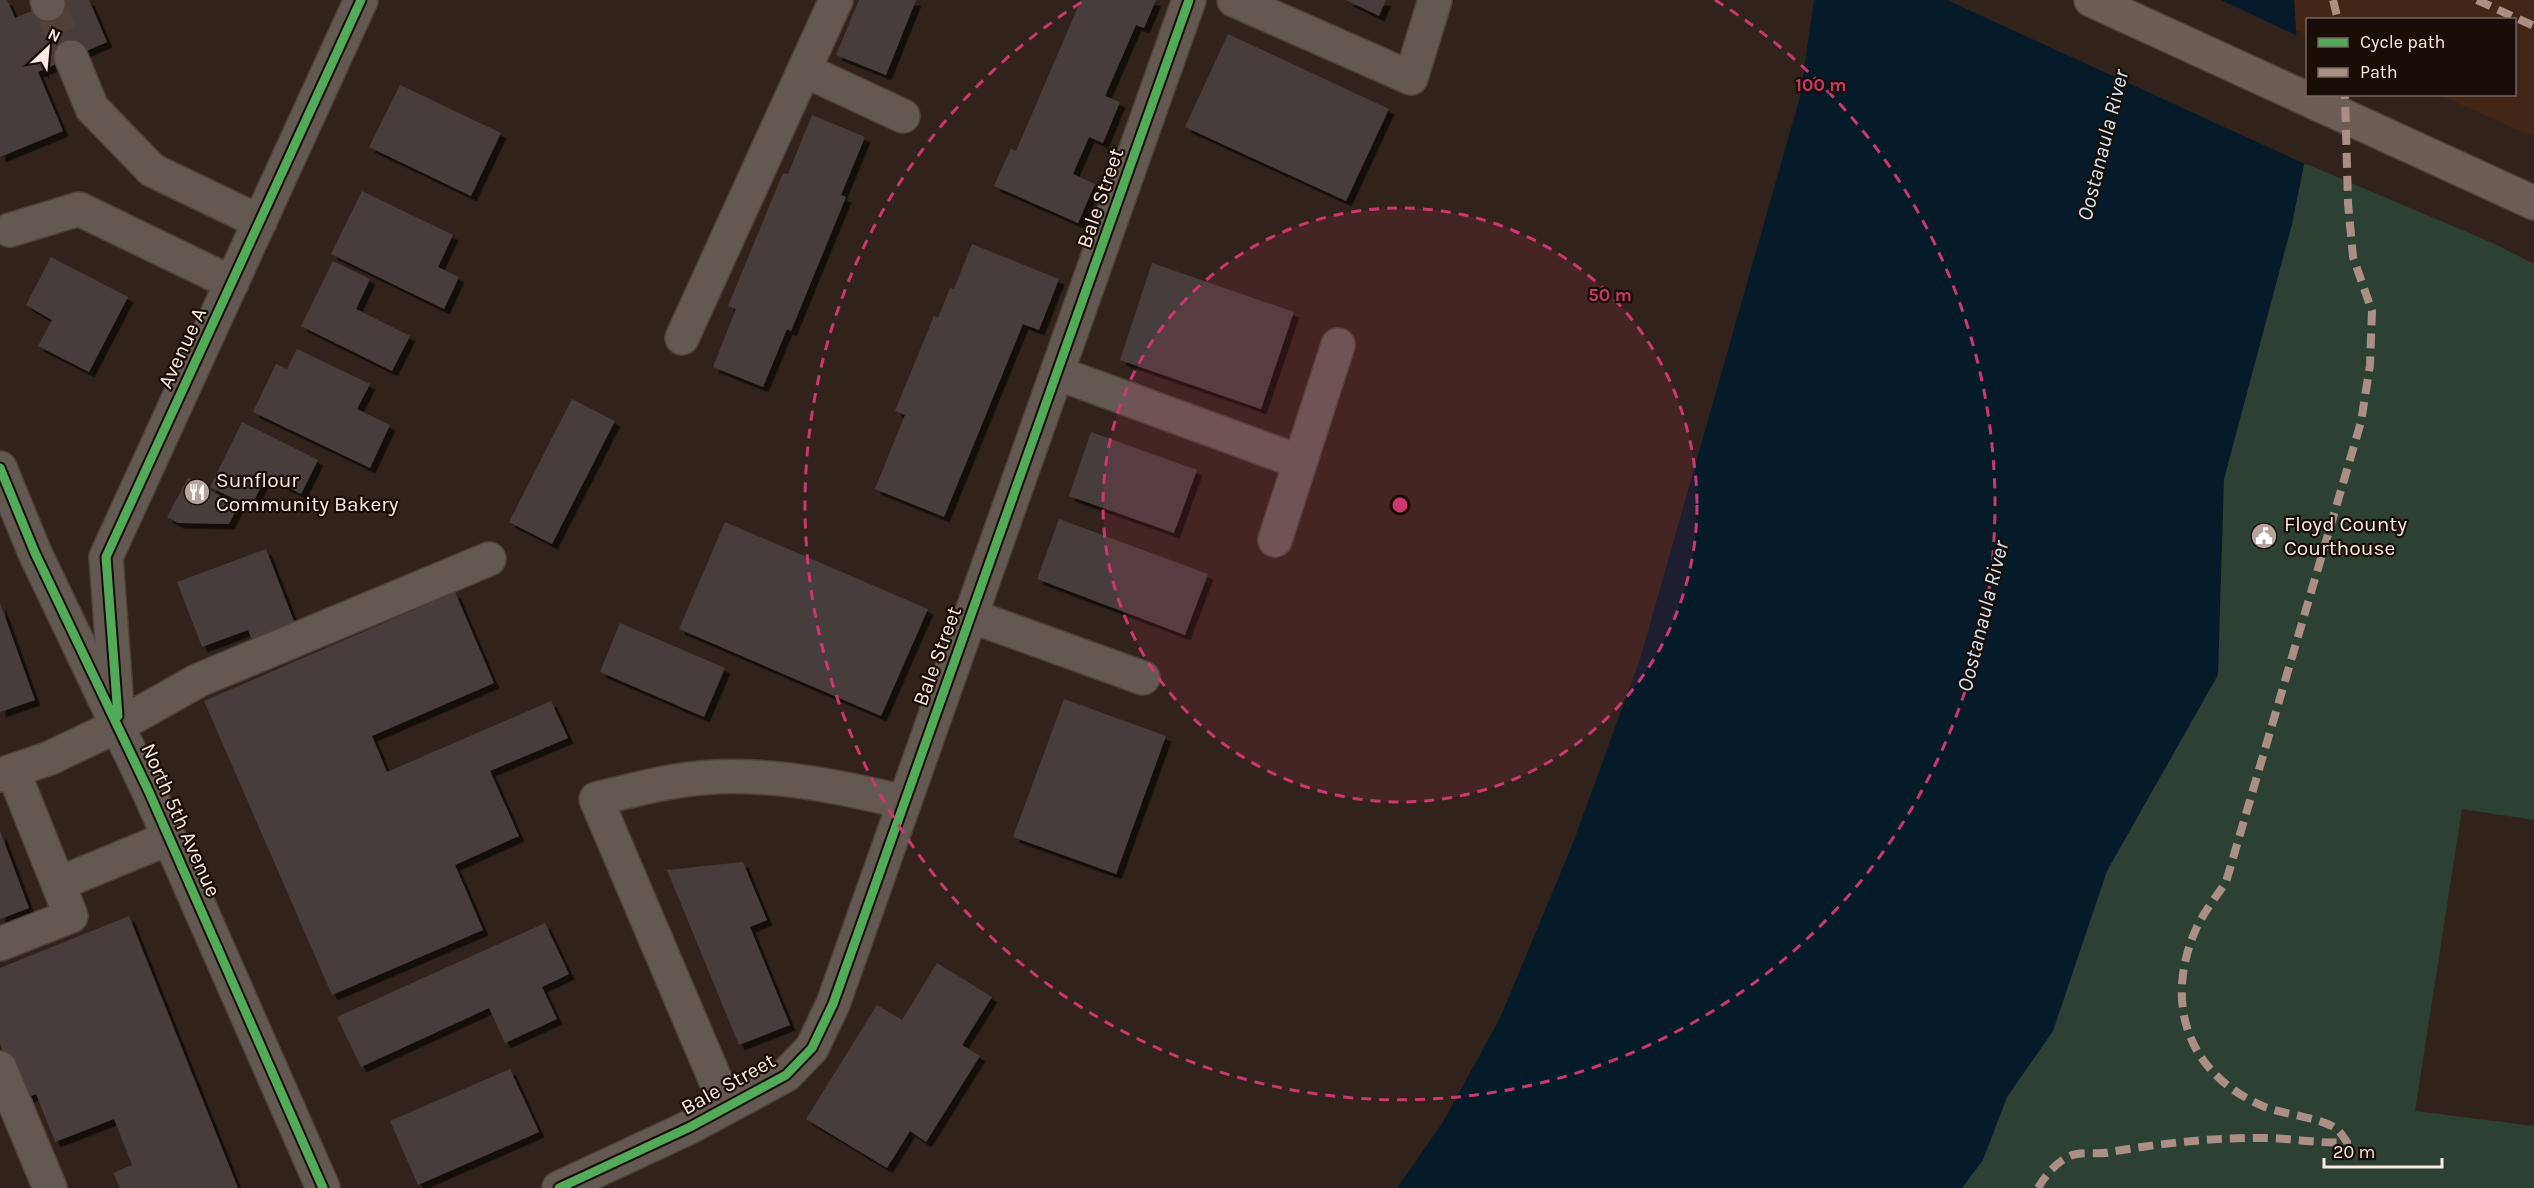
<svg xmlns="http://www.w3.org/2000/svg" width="2534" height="1188" viewBox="0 0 2534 1188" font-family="Karla,sans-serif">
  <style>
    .built { fill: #442616 }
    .green { fill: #2c4034 }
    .water { fill: #061b2a }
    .pier { fill: #31231b }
    .building { fill: #463d3e; filter: url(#shadow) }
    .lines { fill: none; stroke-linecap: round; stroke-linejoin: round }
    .minor-tunnel { stroke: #4f4139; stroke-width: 33; stroke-dasharray: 33 16; stroke-linecap: butt }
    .minor-casing { stroke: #4e413b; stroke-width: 36 }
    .major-casing { stroke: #4e413b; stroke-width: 36 }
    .minor { stroke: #635852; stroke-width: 33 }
    .major { stroke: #6e5d56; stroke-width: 33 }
    .quiet { stroke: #ac8f84; stroke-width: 8; stroke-dasharray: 15 8; stroke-linecap: butt }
    .cycleway-casing { stroke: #180d07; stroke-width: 13 }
    .cycleway { stroke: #51ab58; stroke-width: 9 }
    .ring { fill: none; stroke: #cb386f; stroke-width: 3; stroke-dasharray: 10 8 }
    .labels { text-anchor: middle; stroke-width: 4.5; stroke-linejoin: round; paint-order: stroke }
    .street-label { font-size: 21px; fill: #fceae1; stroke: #180d07 }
    .poi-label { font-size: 21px; fill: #fceae1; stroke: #180d07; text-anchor: start }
    .water-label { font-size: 22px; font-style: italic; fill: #d3e7f7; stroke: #180d07 }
    .centre { fill: #cb386f; stroke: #180d07; stroke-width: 3 }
    .ring-label { font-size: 18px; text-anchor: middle; font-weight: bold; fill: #cb386f; stroke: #180d07; stroke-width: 4.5; stroke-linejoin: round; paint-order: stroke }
  </style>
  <defs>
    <filter id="shadow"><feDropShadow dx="5.5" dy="5.5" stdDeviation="0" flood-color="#0009"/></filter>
  </defs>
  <rect width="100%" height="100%" fill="#31231b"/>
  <path class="built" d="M2294 0H2534V137L2440 95 2514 94V20H2308L2307 35 2296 30Z"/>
  <path class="green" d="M2297 160 2495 244 2534 264V820L2462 809 2415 1111 2534 1126V1188H1742Z"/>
  <path class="water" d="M1814 0H2294L2298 60 2309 140 2292 224 2224 479 2218 675 2107 871 2053 1031 2007 1097 1983 1160 1962 1188H1397L1443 1122 1500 1018 1573 843 1640 659 1800 97Z"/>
  <path class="pier" d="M1947 0H2221L2300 37 2312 140 2307 165Z"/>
  <path class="building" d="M0 0H7L15 18 59 0H89L107 42 38 72 63 131 0 157Z
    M859 0H916L886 75 836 55Z
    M1081 0H1156L1144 28 1136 25 1105 96 1120 102 1103 143 1089 137 1073 174 1095 184 1078 223 994 186 1011 148 1016 151Z
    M1346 0H1386L1379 16Z
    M1228 34 1389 109 1346 201 1185 127Z
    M400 85 501 133 471 196 369 147Z
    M812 115 865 137 841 195 846 197 791 331 787 329 763 387 713 367 736 309 728 306 783 173 788 174Z
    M362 191 453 235 438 267 459 277 444 309 331 254Z
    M972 244 1059 279 1039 330 1023 324 944 517 875 489 905 415 895 411 934 316 938 318 950 288 954 289Z
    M51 257 128 297 89 372 38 346 52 320 26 305Z
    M333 261 370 279 356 309 410 336 392 371 301 326Z
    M1152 263 1294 312 1261 409 1120 360Z
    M297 349 370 384 357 409 390 425 370 468 253 412 276 364 287 369Z
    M572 399 615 421 552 544 509 522Z
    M242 422 318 460 301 494 266 476 251 507 210 487Z
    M1091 432 1197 470 1174 533 1069 496Z
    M188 478 238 506 229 524 178 523 167 517Z
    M1059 519 1208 574 1185 635 1037 579Z
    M725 522 928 609 881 716 679 629Z
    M266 549 295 624 252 640 248 630 202 647 177 582Z
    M455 592 494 683 372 736 387 772 551 701 568 738 490 771 519 836 455 865 483 930 332 995 204 701Z
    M0 603 35 700 0 712Z
    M620 623 725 668 704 717 600 672Z
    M1064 699 1166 736 1116 874 1013 837Z
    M0 831 29 908 0 919Z
    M743 862 767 920 750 927 790 1025 739 1045 667 870Z
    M129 916 197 1086 238 1188H120L113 1173 132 1165 114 1119 55 1142 36 1094 22 1099 0 1044V968Z
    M545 923 569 974 542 987 557 1019 505 1043 489 1008 361 1067 337 1017Z
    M937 963 992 997 962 1045 980 1056 926 1142 910 1131 887 1168 806 1119 877 1005 902 1020Z
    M510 1069 539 1132 418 1185 390 1121Z"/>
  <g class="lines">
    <path class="minor-tunnel" d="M48 4 71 57"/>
    <g class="minor-casing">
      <path id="minor" d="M47 0 48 4
        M1234 0 1411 78 1435 0
        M71 57 92 108 152 170 260 222
        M804 70 903 116
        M10 230 79 209 232 283
        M682 338 836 0
        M1057 373 1300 462
        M0 468 35 553 149 792 323 1188
        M1275 540 1338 345
        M971 616 1143 678
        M117 708 106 557 361 0
        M0 775 50 758 119 725 199 680 489 559
        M58 884 169 838
        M0 944 71 916 13 771
        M0 1068 50 1188
        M727 1107 596 799C630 791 665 781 700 778 770 772 837 786 904 802
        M559 1188 690 1127 786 1075 812 1048 833 1004 1189 0"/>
    </g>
    <g class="major-casing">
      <path id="major" d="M2091 0 2534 203"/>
    </g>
    <use href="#minor" class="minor"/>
    <use href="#major" class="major"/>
    <path class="quiet" d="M2333 0 2338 20
      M2477 0 2534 26
      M2038 1188C2045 1176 2056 1162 2070 1156 2081 1151 2098 1155 2110 1152 2163 1143 2216 1137 2270 1138 2296 1139 2320 1144 2347 1142 2344 1138 2340 1131 2335 1128 2321 1118 2283 1114 2265 1107 2188 1075 2163 1004 2196 929 2203 913 2216 897 2226 882L2361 422 2370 365 2372 311 2353 257 2348 203 2345 94"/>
    <g class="cycleway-casing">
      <path id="cycleway" d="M0 468 35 553 149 792 323 1188
        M118 716 106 557 361 0
        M559 1188 690 1127 786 1075 812 1048 833 1004 1189 0"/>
    </g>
    <use href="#cycleway" class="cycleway"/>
  </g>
  <circle cx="1400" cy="505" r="297" fill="#cb386f" fill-opacity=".12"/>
  <g class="ring">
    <circle cx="1400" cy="505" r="297"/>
    <path d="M1715 0A595 595 0 1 1 1085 0"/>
  </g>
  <defs>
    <g id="restaurant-disc" transform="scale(1.35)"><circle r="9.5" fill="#b5a49c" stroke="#180d07"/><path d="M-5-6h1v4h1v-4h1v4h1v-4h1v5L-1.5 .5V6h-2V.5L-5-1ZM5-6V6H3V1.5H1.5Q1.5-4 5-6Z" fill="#fff"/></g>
    <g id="civic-disc" transform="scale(1.35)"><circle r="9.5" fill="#b5a49c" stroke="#180d07"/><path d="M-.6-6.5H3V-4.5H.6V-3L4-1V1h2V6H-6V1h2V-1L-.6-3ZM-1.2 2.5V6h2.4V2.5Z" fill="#fff"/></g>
  </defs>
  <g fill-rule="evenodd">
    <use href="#restaurant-disc" x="197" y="492"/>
    <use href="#civic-disc" x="2264" y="536"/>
  </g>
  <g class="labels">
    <g class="street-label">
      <text transform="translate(1100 198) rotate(-71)" y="7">Bale Street</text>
      <text transform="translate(182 348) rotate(-65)" y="7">Avenue A</text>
      <text transform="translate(937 656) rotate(-70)" y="7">Bale Street</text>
      <text transform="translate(181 820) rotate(66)" y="7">North 5th Avenue</text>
      <text transform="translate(728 1084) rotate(-29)" y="7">Bale Street</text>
    </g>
    <g class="poi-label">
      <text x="216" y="487">Sunflour<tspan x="216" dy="24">Community Bakery</tspan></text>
      <text x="2284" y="531">Floyd County<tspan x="2284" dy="24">Courthouse</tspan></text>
    </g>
    <g class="water-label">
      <text transform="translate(2102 145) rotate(-76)" y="8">Oostanaula River</text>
      <text transform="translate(1982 616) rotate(-76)" y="8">Oostanaula River</text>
    </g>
  </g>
  <circle cx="1400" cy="505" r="9" class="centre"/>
  <g class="ring-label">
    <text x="1821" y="91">100 m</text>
    <text x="1610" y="301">50 m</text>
  </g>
  <rect x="2306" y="18" width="210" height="78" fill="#180d07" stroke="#73655e" stroke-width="1.5"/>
  <rect x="2318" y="38" width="30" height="9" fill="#51ab58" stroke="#73655e" stroke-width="1.5"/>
  <text x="2360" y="48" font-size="18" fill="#fceae1">Cycle path</text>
  <rect x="2318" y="68" width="30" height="9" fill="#ac8f84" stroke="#73655e" stroke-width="1.5"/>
  <text x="2360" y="78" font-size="18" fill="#fceae1">Path</text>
  <g transform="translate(48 48) rotate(26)" stroke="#180d07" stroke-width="4.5" paint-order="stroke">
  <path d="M0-4.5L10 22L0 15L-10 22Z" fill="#fceae1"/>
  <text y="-9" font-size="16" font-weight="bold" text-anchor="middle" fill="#fceae1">N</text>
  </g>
  <path d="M2324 1158v9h118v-9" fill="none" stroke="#fceae1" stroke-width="3"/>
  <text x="2333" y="1158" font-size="18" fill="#fceae1" stroke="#180d07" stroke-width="4.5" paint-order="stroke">20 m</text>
</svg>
